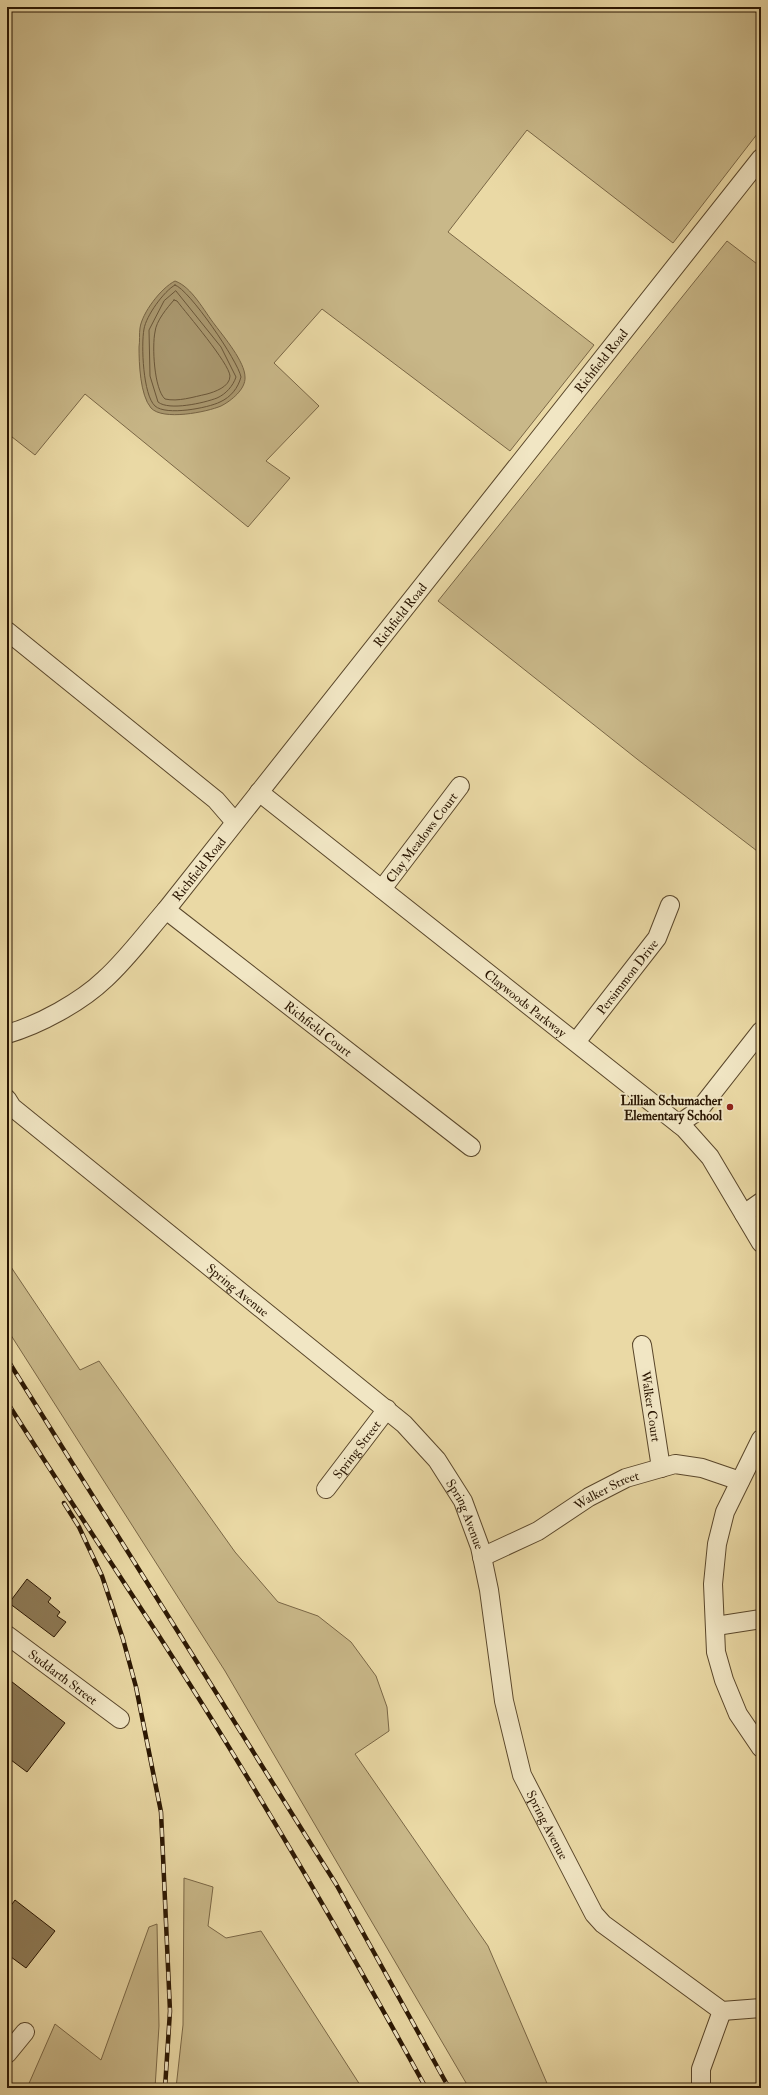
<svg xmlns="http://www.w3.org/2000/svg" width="768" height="2095" viewBox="0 0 768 2095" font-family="'IM FELL Double Pica',serif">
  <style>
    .green { fill: #c9b889; stroke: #7a6746 }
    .water { fill: #a9976e; stroke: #766343 }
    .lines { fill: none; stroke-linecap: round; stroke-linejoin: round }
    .shore { stroke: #6a5638; stroke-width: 1 }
    .building { fill: #8e7b57; stroke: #2a1602 }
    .minor-casing { stroke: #5a472b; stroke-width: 20 }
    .minor { stroke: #f1e6c4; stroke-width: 18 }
    .rail-casing { stroke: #2a1602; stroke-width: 4.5 }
    .rail { stroke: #f1e6c4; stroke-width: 3; stroke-dasharray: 9; stroke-linecap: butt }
    .poi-dot { fill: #8f2418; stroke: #f1e6c4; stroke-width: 1.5 }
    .labels { text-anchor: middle; stroke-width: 4; stroke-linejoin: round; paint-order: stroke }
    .street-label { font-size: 13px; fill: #2a1602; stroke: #f1e6c4 }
    .poi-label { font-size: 13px; font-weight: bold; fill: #2a1602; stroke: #f1e6c4; text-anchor: end }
  </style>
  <rect width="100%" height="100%" fill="#ead9a5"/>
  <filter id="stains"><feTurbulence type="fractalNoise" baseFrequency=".005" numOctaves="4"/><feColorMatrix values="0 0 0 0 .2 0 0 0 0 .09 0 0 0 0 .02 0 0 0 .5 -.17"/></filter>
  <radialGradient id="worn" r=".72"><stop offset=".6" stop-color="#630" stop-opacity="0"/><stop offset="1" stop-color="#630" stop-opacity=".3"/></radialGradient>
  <path class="green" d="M7 7H749L761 16V129L673 243 527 130 448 232 594 345 510 451 322 309 274 363 319 406 266 461 290 478 248 527 85 394 35 455 7 433Z
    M727 241 761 267V854L637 759 438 601Z
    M7 1261 80 1370 99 1361 235 1552 278 1602 318 1616 351 1642 376 1676 387 1707 389 1731 355 1754 488 1946 549 2088H469L225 1671 7 1329Z
    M184 1878 213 1887 208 1926 226 1938 261 1931 362 2088H176L183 2025Z
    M157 1924 159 2026 155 2088H27L55 2024 101 2060 149 1927Z"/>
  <path class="water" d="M175 281C192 287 204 311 215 325 224 337 245 362 245 377 246 389 231 401 221 406 207 412 163 421 151 408 140 395 139 363 139 347 140 341 139 334 140 328 142 313 161 288 175 281Z"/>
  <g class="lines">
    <path class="shore" d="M175 285C189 289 238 361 241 377 238 388 231 397 220 402 208 408 166 416 155 406 143 395 141 345 144 329 146 316 164 291 175 285Z
      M176 291 221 347 236 377C233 386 226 394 217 398 204 403 169 411 158 402L150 376 149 330 164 301Z
      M174 300 177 301C187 314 229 363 230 376 230 387 214 392 207 394 193 397 178 402 165 399 154 389 152 346 155 332 156 321 167 308 174 300Z"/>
  </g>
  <path class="building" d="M27 1579 51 1598 48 1602 60 1612 57 1616 66 1622 54 1637 9 1603Z
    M7 1678 65 1723 27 1772 7 1757Z
    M15 1900 55 1931 26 1968 7 1954V1911Z"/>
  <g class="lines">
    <g class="minor-casing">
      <g id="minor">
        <path d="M7 631 216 800 235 822"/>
        <path id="s1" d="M259 792 685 1129 710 1157 761 1243"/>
        <path id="s2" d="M382 889 460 786"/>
        <path id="s3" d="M166 910 471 1147"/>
        <path id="s4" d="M7 1034C39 1025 81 1002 105 979 127 959 146 933 166 910L761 158"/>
        <path id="s5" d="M576 1042 657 938 670 905"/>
        <path id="s6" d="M7 1099 12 1107 404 1424 437 1460 463 1501 480 1547 489 1590 504 1701 522 1775 594 1914 603 1924 722 2011 761 2008"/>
        <path d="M679 1124 699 1110 761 1031"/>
        <path d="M744 1214 761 1202"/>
        <path id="s7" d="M642 1345 661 1468"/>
        <path d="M761 1439 725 1512 717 1544 713 1584 716 1652 724 1680 738 1714 761 1748"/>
        <path id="s8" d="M326 1489 387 1409"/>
        <path id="s9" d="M482 1557 538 1531 589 1497 626 1478 675 1464 702 1468 740 1481"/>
        <path d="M716 1626 761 1619"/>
        <path id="s10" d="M7 1635 120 1719"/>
        <path d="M7 2054 25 2032"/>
        <path d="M701 2088V2069L722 2011"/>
      </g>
    </g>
    <use href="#minor" class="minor"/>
    <g class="rail-casing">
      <path id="rail" d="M7 1359 336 1884 449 2088
        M7 1402C57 1481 108 1558 159 1636 254 1783 342 1935 426 2088
        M64 1503 79 1527 102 1576 123 1639 136 1687 161 1812 170 2011 165 2088"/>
    </g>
    <use href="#rail" class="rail"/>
  </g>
  <circle class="poi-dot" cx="730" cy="1107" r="4"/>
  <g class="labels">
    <g class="street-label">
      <text dy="5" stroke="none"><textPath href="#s4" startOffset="906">Richfield Road</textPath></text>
      <text dy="5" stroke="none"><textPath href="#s4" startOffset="582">Richfield Road</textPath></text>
      <text dy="5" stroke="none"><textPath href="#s2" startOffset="65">Clay Meadows Court</textPath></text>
      <text dy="5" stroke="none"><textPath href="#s4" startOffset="258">Richfield Road</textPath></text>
      <text dy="5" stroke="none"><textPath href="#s5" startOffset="83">Persimmon Drive</textPath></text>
      <text dy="5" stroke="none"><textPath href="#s1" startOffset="340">Claywoods Parkway</textPath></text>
      <text dy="5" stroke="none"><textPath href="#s3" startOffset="193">Richfield Court</textPath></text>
      <text dy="5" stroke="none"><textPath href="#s6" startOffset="300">Spring Avenue</textPath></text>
      <text dy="5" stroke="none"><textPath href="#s7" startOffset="62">Walker Court</textPath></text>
      <text dy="5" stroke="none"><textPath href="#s8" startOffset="50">Spring Street</textPath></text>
      <text dy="5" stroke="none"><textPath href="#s9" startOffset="142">Walker Street</textPath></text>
      <text dy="5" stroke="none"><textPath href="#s6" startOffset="624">Spring Avenue</textPath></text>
      <text dy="5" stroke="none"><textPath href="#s10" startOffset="70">Suddarth Street</textPath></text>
      <text dy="5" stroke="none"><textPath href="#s6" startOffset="948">Spring Avenue</textPath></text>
    </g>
    <g class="poi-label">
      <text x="722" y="1105">Lillian Schumacher<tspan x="722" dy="15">Elementary School</tspan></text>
    </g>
  </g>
  <rect width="768" height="2095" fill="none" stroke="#ead9a5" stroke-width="24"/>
  <rect x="8" y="8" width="752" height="2079" fill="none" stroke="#2a1602" stroke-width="2"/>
  <rect x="12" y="12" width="744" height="2071" fill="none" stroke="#2a1602"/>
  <rect width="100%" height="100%" filter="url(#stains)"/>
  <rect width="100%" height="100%" fill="url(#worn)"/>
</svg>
